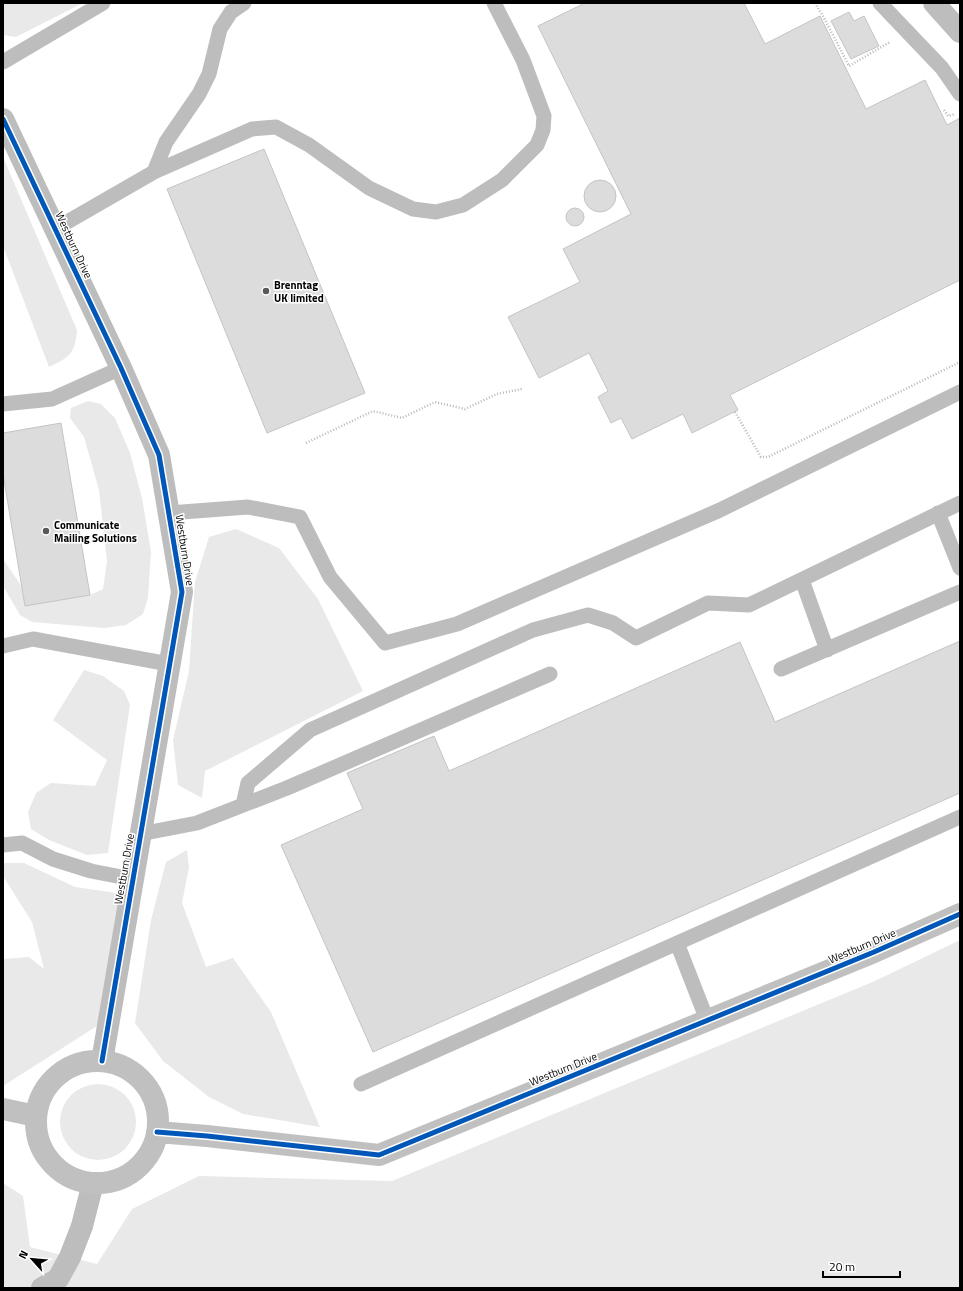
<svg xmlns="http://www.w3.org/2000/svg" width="963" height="1291" viewBox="0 0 963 1291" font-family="'Titillium Web',sans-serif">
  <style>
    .green { fill: #e9e9e9 }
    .building { fill: #dcdcdc; stroke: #c4c4c4 }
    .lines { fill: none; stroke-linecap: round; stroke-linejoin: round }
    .path { stroke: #b8b8b8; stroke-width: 2.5; stroke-dasharray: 1 2; stroke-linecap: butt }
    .lane { stroke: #bdbdbd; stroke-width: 15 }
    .street { stroke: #bdbdbd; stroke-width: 22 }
    .secondary { stroke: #c0c0c0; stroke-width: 22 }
    .cycleway-casing { stroke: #fff; stroke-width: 8 }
    .cycleway { stroke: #0057b8; stroke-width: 5 }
    .poi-dot { fill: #595959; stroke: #fff; stroke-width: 1.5 }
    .labels { text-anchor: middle; stroke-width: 3; stroke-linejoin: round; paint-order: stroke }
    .street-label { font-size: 11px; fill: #000; stroke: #fff }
    .poi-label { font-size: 11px; font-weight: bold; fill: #000; stroke: #fff; text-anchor: start }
  </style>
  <rect width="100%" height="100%" fill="#fff"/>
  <path class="green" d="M3 3H83L16 37 3 35Z
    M3 157 77 330C75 354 70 357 49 367L3 246Z
    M88 401 101 404 115 418 130 453 142 498 151 552 148 598 143 614 126 625 104 628 32 622 20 615 3 586V559L22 587 25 606 90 595 103 589 107 561 99 490 84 437 70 418 71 408Z
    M236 529 279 548 318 599 363 691 205 771 202 798 178 785 173 740 189 671 195 582 209 537Z
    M84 670 103 676 124 691 130 705 108 853 87 855 49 840 31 829 28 812 36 793 51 783 95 786 107 760 53 720Z
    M187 850 189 867 182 903 206 967 233 958 271 1012 320 1127 243 1114 209 1097 163 1061 135 1023 151 920 166 862Z
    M3 863H24L75 887 130 895 108 1019 3 1086V959L29 957 44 969 32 922 3 876Z
    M960 940V1288H3V1183L23 1196 30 1247 97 1264 132 1209 199 1176 392 1181 875 981Z
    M60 1122a38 38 0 1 1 76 0a38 38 0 1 1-76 0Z"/>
  <path class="building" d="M585 3H744L765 44 820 16 866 109 925 80 947 125 960 118V280L730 395 738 410 692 433 683 414 632 439 621 418 611 423 598 397 608 391 589 353 539 378 508 317 580 282 563 249 631 214 538 26Z
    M849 12 854 21 864 16 879 46 851 59 831 21Z
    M264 149 365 393 267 433 167 189Z
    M584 196a16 16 0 1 1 32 0a16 16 0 1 1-32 0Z
    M566 217a9 9 0 1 1 18 0a9 9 0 1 1-18 0Z
    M61 423 90 595 25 606 3 474V433Z
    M960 641V793L373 1052 281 845 363 809 347 773 434 736 449 771 740 642 775 722Z"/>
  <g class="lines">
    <path class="path" d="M815 3 823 16 849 66 890 42
      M944 110 948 116 955 114
      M735 412 761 457H768L960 362
      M306 443 373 411 402 418 435 402 465 409 497 394 522 389"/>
    <path class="lane" d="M880 3 942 68 960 94
      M3 62 103 3
      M154 172 166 142 199 94 209 74 220 29 231 12 244 3
      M55 229 154 172 252 129 276 127 309 145 369 188 413 209 436 212 463 205 502 180 537 145 543 130 544 116 523 60 494 3
      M3 404 52 399 121 368
      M169 513 248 507 300 517 330 577 385 643 457 624 720 510 960 392
      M938 513 960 568
      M802 580 827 650
      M3 646 33 639 169 664
      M781 669 960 592
      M243 805 248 783 310 730 533 630 588 615 613 623 636 638 708 603 749 605 960 503
      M140 834 197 823 287 788 550 674
      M3 845 22 843 53 859 91 871 132 879
      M677 943 707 1020
      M361 1084 960 817"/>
    <path class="street" d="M934 3 960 32
      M3 119 121 368 159 455 182 592 102 1061
      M42 1288 58 1279 70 1257 82 1226 93 1183"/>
    <path class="secondary" d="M36 1122a61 61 0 1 1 122 0a61 61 0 1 1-122 0Z
      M3 1109 36 1116
      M157 1132 207 1136 379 1155 874 952 960 914"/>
    <g class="cycleway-casing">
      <path id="cycleway" d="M3 119 121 368 159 455 182 592 102 1061
        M157 1132 207 1136 379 1155 874 952 960 914"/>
    </g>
    <use href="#cycleway" class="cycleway"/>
  </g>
  <g class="poi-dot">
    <circle cx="266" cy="291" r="4"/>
    <circle cx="46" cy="531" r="4"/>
  </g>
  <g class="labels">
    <g class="street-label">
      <text transform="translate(74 245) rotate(65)" y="4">Westburn Drive</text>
      <text transform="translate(185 550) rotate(81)" y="4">Westburn Drive</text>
      <text transform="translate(124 869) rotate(-80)" y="4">Westburn Drive</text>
      <text transform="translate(862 946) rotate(-23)" y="4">Westburn Drive</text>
      <text transform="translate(563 1069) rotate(-22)" y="4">Westburn Drive</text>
    </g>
    <g class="poi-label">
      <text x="274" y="289">Brenntag<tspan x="274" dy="13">UK limited</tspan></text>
      <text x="54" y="529">Communicate<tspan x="54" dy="13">Mailing Solutions</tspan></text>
    </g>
  </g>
  <rect width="963" height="1291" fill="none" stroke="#000000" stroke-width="8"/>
  <g transform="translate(32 1259) rotate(297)" stroke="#ffffff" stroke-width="3" paint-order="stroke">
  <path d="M0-3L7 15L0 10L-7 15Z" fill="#000000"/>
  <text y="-6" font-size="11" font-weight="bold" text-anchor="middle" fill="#000000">N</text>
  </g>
  <path d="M823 1271v6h77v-6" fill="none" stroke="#000000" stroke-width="2"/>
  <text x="829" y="1271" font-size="12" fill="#000000" stroke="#ffffff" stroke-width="3" paint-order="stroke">20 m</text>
</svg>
